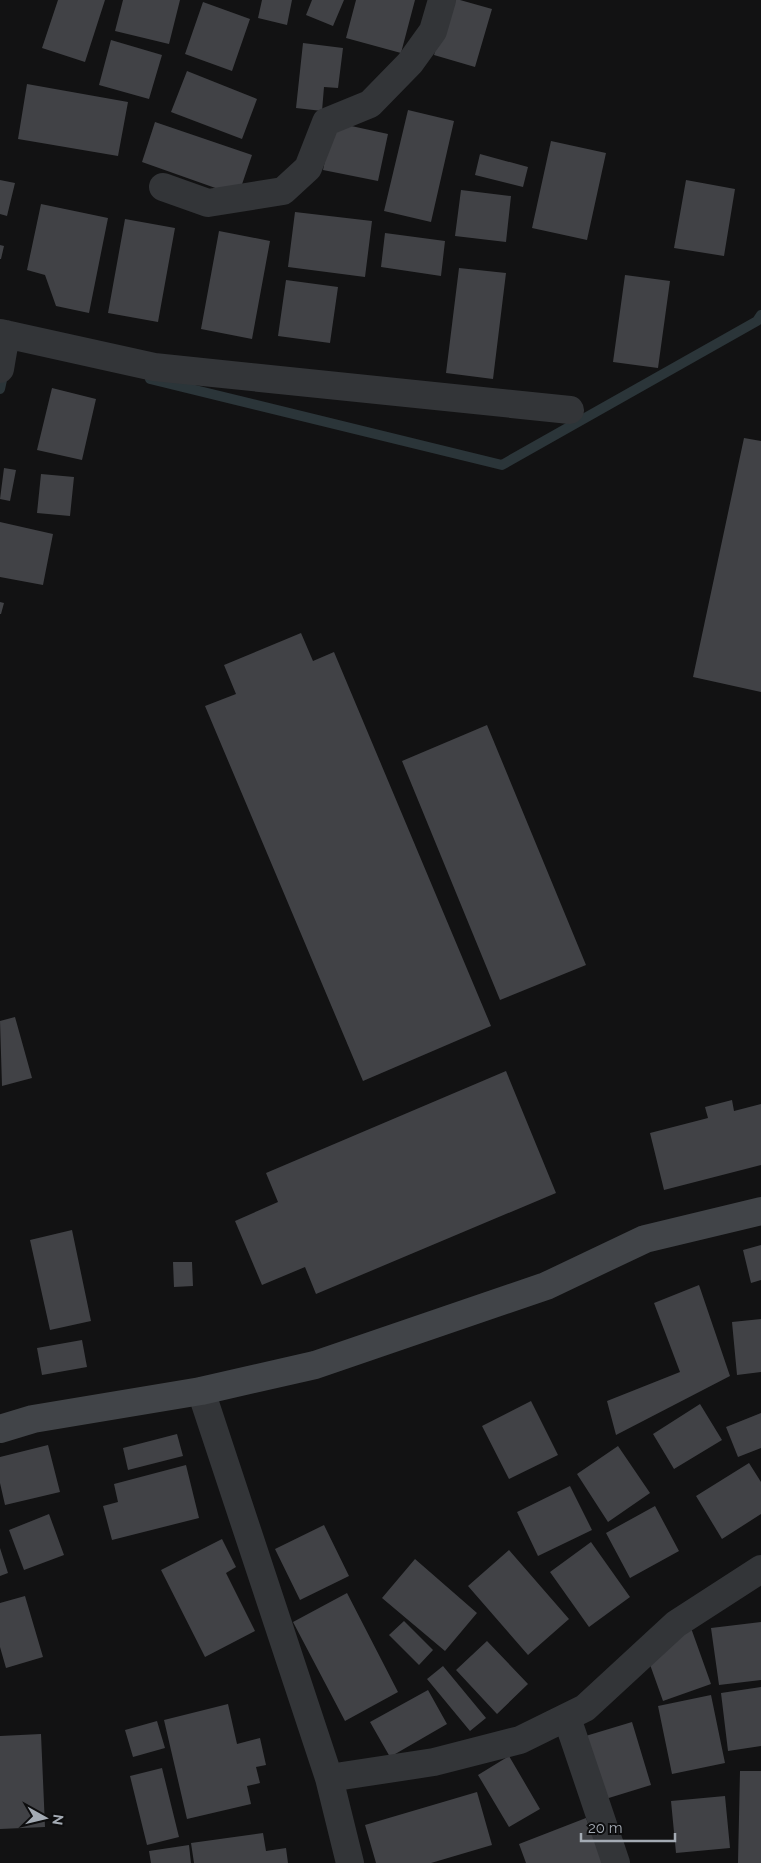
<svg xmlns="http://www.w3.org/2000/svg" width="761" height="1863" viewBox="0 0 761 1863" font-family="Raleway,sans-serif">
  <style>
    .lines { fill: none; stroke-linecap: round; stroke-linejoin: round }
    .stream { stroke: #2b3539; stroke-width: 10 }
    .building { fill: #414246 }
    .minor { stroke: #333538; stroke-width: 28 }
    .secondary { stroke: #414448; stroke-width: 28 }
  </style>
  <rect width="100%" height="100%" fill="#121213"/>
  <g class="lines">
    <path class="stream" d="M150 379 502 465 757 321 761 315
      M0 389 4 371"/>
  </g>
  <path class="building" d="M58 0H105L85 62 42 48Z
    M123 0H180L169 44 115 31Z
    M262 0H292L287 25 258 18Z
    M312 0H344L333 26 306 15Z
    M356 0H415L401 53 346 38Z
    M450 0H460L492 9 475 67 434 55Z
    M203 2 250 19 232 71 185 54Z
    M111 40 162 55 149 99 99 85Z
    M303 43 343 48 338 88 324 87 322 111 296 108Z
    M187 71 257 99 242 139 171 112Z
    M27 84 128 102 118 156 18 139Z
    M408 110 454 121 431 222 384 211Z
    M155 122 252 155 238 196 142 162Z
    M333 122 388 134 378 181 323 170Z
    M551 141 606 153 587 240 532 228Z
    M480 154 528 167 523 187 475 175Z
    M0 180 15 183 7 216 0 214Z
    M686 180 735 189 724 256 674 248Z
    M461 190 511 196 506 242 455 236Z
    M41 204 108 218 89 313 56 306 45 275 27 270Z
    M295 212 372 221 365 277 288 267Z
    M125 219 175 228 158 322 108 313Z
    M219 231 270 241 252 339 201 329Z
    M385 233 445 241 441 276 381 267Z
    M0 245 4 246 1 259H0Z
    M459 268 506 273 493 379 446 373Z
    M625 275 670 281 658 368 613 362Z
    M286 280 338 287 330 343 278 336Z
    M52 388 96 399 82 460 37 450Z
    M744 438 761 441V692L693 677Z
    M4 468 16 470 10 501 0 499Z
    M41 474 74 477 70 516 37 513Z
    M0 522 53 534 43 585 0 577Z
    M0 602 4 603 1 614H0Z
    M301 633 313 661 334 652 491 1026 363 1081 205 706 236 694 224 665Z
    M487 725 586 965 500 1000 402 761Z
    M15 1017 32 1078 2 1086 0 1021Z
    M506 1071 556 1193 316 1294 305 1267 262 1285 235 1221 278 1202 266 1173Z
    M732 1100 734 1111 761 1104V1165L664 1190 650 1133 708 1118 705 1107Z
    M72 1230 91 1321 50 1330 30 1240Z
    M761 1245V1280L751 1283 743 1250Z
    M173 1262H192L193 1286 174 1287Z
    M699 1285 730 1376 616 1435 607 1401 680 1372 654 1303Z
    M761 1319V1372L737 1375 732 1322Z
    M82 1340 87 1367 42 1375 37 1348Z
    M531 1401 558 1455 509 1479 482 1426Z
    M700 1404 722 1440 674 1469 653 1434Z
    M761 1413V1448L738 1457 726 1427Z
    M177 1434 183 1456 128 1470 123 1448Z
    M48 1445 60 1492 5 1505 0 1483V1457Z
    M618 1446 650 1493 608 1522 577 1474Z
    M749 1463 761 1482V1514L722 1539 696 1496Z
    M186 1465 199 1518 112 1540 103 1506 118 1502 114 1484Z
    M570 1486 592 1530 538 1556 517 1512Z
    M655 1506 679 1551 630 1578 606 1533Z
    M49 1514 64 1555 24 1570 9 1530Z
    M324 1525 349 1576 300 1600 275 1549Z
    M222 1539 236 1567 226 1573 255 1631 205 1657 161 1570Z
    M591 1542 630 1597 589 1627 550 1572Z
    M0 1548 8 1573 0 1576Z
    M509 1550 569 1619 528 1655 468 1586Z
    M415 1559 477 1613 445 1651 382 1598Z
    M347 1593 398 1692 345 1721 293 1622Z
    M25 1596 43 1657 6 1668 0 1647V1603Z
    M404 1621 433 1650 419 1665 389 1635Z
    M761 1622V1680L719 1685 711 1628Z
    M691 1628 711 1684 663 1701 643 1645Z
    M487 1641 528 1684 497 1714 456 1670Z
    M443 1666 486 1718 470 1731 427 1679Z
    M761 1687V1746L728 1751 721 1693Z
    M428 1690 447 1724 390 1757 370 1722Z
    M711 1695 725 1763 672 1774 658 1706Z
    M228 1704 237 1744 260 1738 266 1765 256 1767 260 1783 247 1786 251 1804 187 1819 164 1720Z
    M157 1721 165 1748 133 1757 125 1730Z
    M632 1722 651 1785 599 1801 579 1738Z
    M41 1734 45 1827 0 1829V1736Z
    M509 1756 540 1809 509 1827 478 1775Z
    M162 1768 179 1837 147 1845 130 1776Z
    M740 1771H761V1863H738Z
    M477 1792 492 1845 431 1863H376L365 1825Z
    M725 1796 730 1848 676 1853 671 1801Z
    M586 1818 603 1863H526L519 1844Z
    M263 1833 266 1851 286 1848 288 1863H194L191 1843Z
    M189 1845 191 1863H151L149 1851Z"/>
  <g class="lines">
    <path class="minor" d="M163 187 208 203 283 191 308 168 326 122 370 104 410 63 433 31 442 0
      M0 333 154 367 570 410
      M0 369 6 334
      M201 1391 329 1778 350 1863
      M567 1718 616 1863
      M329 1778 434 1762 520 1740 585 1708 676 1624 761 1569"/>
    <path class="secondary" d="M0 1429 33 1419 201 1391 315 1365 546 1286 645 1239 761 1211"/>
  </g>
  <g transform="translate(45 1818) rotate(98)" stroke="#0d0d0e" stroke-width="4" paint-order="stroke">
  <path d="M0-4L9 19L0 12L-9 19Z" fill="#a4abb4"/>
  <text y="-8" font-size="14" font-weight="bold" text-anchor="middle" fill="#a4abb4">N</text>
  </g>
  <path d="M581 1833v8h94v-8" fill="none" stroke="#a4abb4" stroke-width="2.5"/>
  <text x="588" y="1833" font-size="15" fill="#a4abb4" stroke="#0d0d0e" stroke-width="4" paint-order="stroke">20 m</text>
</svg>
